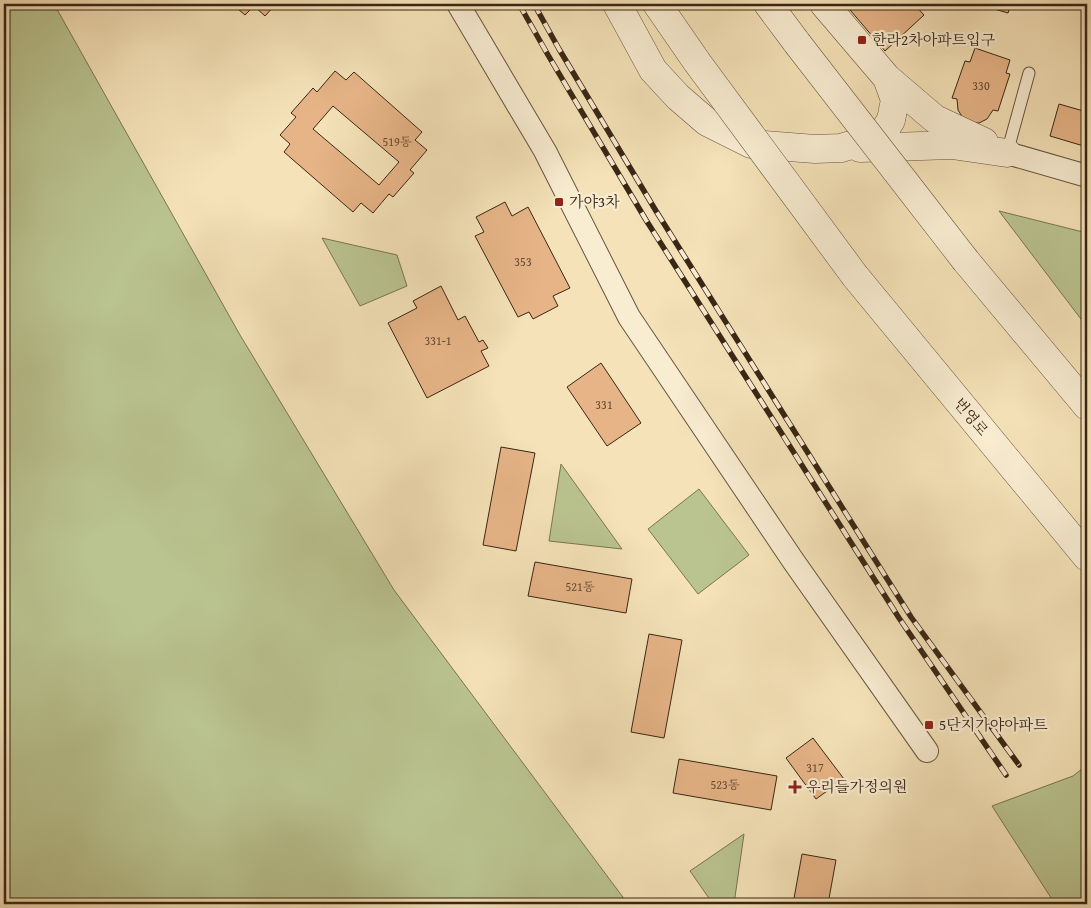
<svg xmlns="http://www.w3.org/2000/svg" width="1091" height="908" viewBox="0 0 1091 908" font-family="'Gentium Book Plus','Noto Serif KR',serif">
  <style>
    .green { fill: #bac490; stroke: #7a7552 }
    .building { fill: #e6b487; stroke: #392615; fill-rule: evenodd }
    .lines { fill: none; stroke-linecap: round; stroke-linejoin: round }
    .service-casing { stroke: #68553e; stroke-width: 13 }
    .minor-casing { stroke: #68553e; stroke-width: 24 }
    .tertiary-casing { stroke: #68553e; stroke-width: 29 }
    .service { stroke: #f8ecd1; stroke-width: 11 }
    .minor { stroke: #f8ecd1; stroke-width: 22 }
    .tertiary { stroke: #f8ecd1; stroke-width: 28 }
    .rail-casing { stroke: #392615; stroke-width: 5.5 }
    .rail { stroke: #f8ecd1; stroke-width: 4; stroke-dasharray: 11; stroke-linecap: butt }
    .tertiary-bridge-casing { stroke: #68553e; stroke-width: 29; stroke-linecap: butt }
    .tertiary-bridge { stroke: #f8ecd1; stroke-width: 28 }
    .poi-dot { fill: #8f2418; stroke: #f8ecd1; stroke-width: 2 }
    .labels { text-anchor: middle; stroke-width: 4.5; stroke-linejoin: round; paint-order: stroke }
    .number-label { font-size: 12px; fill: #644a32 }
    .poi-label { font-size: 15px; fill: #392615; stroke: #f8ecd1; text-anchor: start }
    .street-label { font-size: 15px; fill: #392615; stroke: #f8ecd1 }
  </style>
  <rect width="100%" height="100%" fill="#f5e2b8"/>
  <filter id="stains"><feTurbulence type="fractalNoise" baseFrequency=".004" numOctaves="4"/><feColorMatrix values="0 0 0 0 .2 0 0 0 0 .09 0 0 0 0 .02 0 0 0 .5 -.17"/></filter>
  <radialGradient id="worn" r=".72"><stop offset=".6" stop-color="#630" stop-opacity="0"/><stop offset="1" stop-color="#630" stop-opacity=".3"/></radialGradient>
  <path class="green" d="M4 4H54L240 335 394 590 628 904H4Z
    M999 211 1087 233V327Z
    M322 238 397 255 407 286 360 306Z
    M561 464 622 549 549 541Z
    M699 489 749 555 698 594 648 529Z
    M1087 765V904H1055L992 806 1073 776Z
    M744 834 734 904H713L690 871Z"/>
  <path class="building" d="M232 4H276L265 16 254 6 245 15Z
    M845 4H914L924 15 885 51Z
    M977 4H1011L1008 13Z
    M975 48 1010 60 1006 73 1010 74 998 111 993 110 987 119 979 123H970L963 118 958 110 957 99 952 98 965 61 970 62Z
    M335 71 346 80 354 72 422 132 415 140 427 150 410 170 414 173 393 197 389 194 373 213 361 203 353 212 284 152 290 144 280 135 296 117 291 113 313 88 317 92ZM333 106 399 162 379 185 313 129Z
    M1059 104 1087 112V147L1050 136Z
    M505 202 512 216 528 207 570 288 553 296 558 306 533 319 529 312 518 317 475 236 484 232 476 217Z
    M441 286 458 320 465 316 479 342 483 340 488 348 481 351 489 366 427 398 388 323 417 308 413 301Z
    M601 363 641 423 607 446 567 387Z
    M501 447 535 453 516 551 483 545Z
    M535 562 632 579 626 613 528 596Z
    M649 634 682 640 664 738 631 732Z
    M813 738 844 779 816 799 786 758Z
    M679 759 777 776 771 810 673 793Z
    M802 854 836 860 828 904H793Z"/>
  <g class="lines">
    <g class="service-casing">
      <path id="service" d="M1007 153 1029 73"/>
    </g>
    <g class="minor-casing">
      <path id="minor" d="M458 4 545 151 629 317 794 562 927 751
        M1007 153 1087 176"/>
    </g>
    <g class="tertiary-casing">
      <path id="tertiary" d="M617 4 653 70 678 97 707 122 751 144 815 149 841 148 881 136 891 120 895 100 887 78 824 4
        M657 4 697 62
        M768 4 797 43
        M887 78 935 119 984 142
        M860 148 952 145 1007 153
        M966 261 1087 406
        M855 276 1087 557"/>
    </g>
    <use href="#service" class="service"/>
    <use href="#minor" class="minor"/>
    <use href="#tertiary" class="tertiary"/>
    <g class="rail-casing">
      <path id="rail" d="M519 4 548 55 646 220 899 618 1006 775
        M534 4 559 49 656 211 911 617 1019 765"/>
    </g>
    <use href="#rail" class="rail"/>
    <g class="tertiary-bridge-casing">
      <path id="tertiary-bridge" d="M797 43 966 261
        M697 62 855 276"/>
    </g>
    <use href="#tertiary-bridge" class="tertiary-bridge"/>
  </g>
  <g class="poi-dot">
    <rect x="857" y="35" width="10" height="10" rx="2.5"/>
    <rect x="554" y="197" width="10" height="10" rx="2.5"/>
    <rect x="924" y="720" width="10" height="10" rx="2.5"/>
    <path d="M792.5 779.5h5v5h5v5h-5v5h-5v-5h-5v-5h5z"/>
  </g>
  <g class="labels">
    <g class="number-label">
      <text x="981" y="90">330</text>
      <text x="397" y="146">519동</text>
      <text x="523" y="266">353</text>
      <text x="438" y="345">331-1</text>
      <text x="604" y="409">331</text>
      <text x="580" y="591">521동</text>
      <text x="815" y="772">317</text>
      <text x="725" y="789">523동</text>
    </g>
    <g class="poi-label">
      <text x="872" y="45">한라2차아파트입구</text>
      <text x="569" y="207">가야3차</text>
      <text x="939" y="730">5단지가야아파트</text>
      <text x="806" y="792">우리들가정의원</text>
    </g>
    <g class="street-label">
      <text transform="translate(971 417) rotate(50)" y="5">번영로</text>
    </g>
  </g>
  <rect width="1091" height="908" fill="none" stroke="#f5e2b8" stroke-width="20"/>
  <rect x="5" y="5" width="1081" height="898" fill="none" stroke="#392615" stroke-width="2.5"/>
  <rect x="10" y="10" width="1071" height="888" fill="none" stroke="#392615"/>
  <rect width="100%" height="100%" filter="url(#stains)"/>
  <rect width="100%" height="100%" fill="url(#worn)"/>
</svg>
